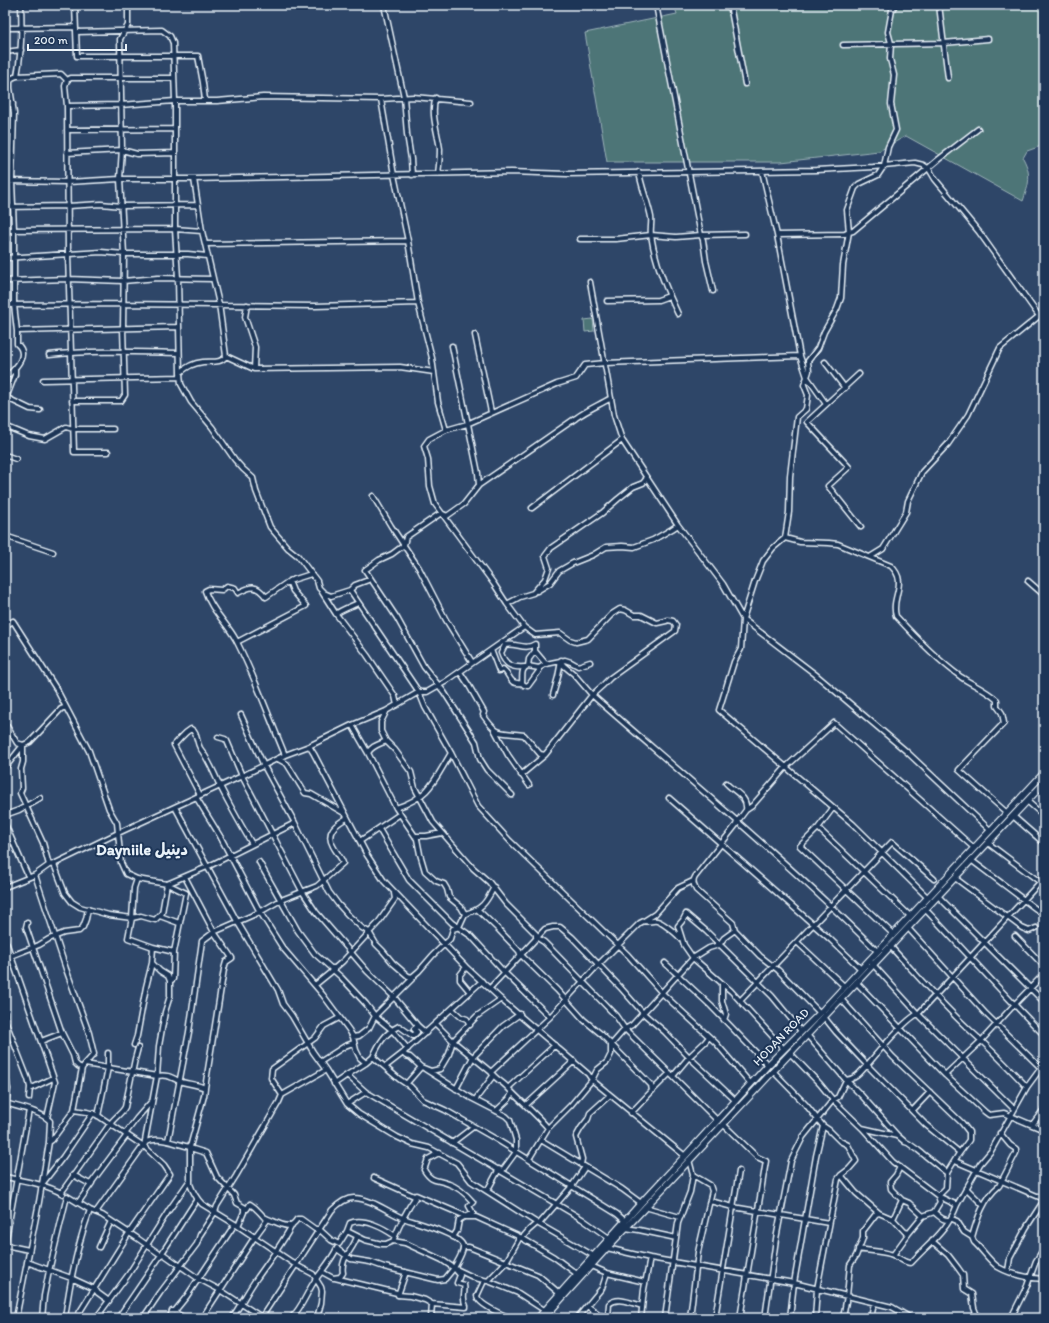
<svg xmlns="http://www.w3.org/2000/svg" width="1049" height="1323" viewBox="0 0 1049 1323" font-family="Itim,'Playpen Sans Arabic',sans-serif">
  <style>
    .green { fill: #4e7477; stroke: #9bb2b8 }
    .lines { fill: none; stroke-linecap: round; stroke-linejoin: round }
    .street-casing { stroke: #e8f1f8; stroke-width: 7 }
    .secondary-casing { stroke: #e8f1f8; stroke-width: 8 }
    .street { stroke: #1d3557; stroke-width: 4 }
    .secondary { stroke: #1d3557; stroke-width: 5.5 }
    .labels { text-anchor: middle; stroke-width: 4; stroke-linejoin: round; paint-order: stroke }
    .street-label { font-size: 12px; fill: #e8f1f8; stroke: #1d3557 }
    .district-label { font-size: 16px; font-weight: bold; fill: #e8f1f8; stroke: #1d3557 }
  </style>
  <rect width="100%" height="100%" fill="#2e4668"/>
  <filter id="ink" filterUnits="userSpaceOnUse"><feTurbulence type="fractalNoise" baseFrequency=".025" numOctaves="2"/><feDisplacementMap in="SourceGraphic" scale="8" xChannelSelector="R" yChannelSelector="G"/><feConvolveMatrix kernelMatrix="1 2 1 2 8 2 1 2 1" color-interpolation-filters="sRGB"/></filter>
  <g filter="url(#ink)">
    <path class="green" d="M674 5H1044V145L1027 151 1023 158C1032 175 1029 184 1023 201L906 136 879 151 781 162H607L585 33 677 14Z
      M593 319 594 331 585 332 584 320Z"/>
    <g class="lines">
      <g class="street-casing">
        <path id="street" d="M75 5 77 56H198L203 83 205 100
          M384 5 404 97 407 134 411 159 412 175
          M656 5 701 235 745 234
          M730 5 745 84
          M939 5 948 78
          M5 6 10 5
          M5 28 76 27
          M76 32 162 30 170 36 173 43 175 101 120 105 67 106 68 254 74 452H108
          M843 45 944 43 988 39
          M5 52 21 50
          M17 76 61 74 67 80
          M436 98C430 112 438 134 440 149 440 157 439 166 438 174
          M5 104H13
          M67 106 65 86 67 80 71 78H174
          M67 130 175 129
          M5 132H13
          M67 153 122 150 137 154 175 153
          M639 172C641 186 648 202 651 217 652 223 650 229 651 235 655 263 666 289 678 314
          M194 179 202 231 219 304 226 356C221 364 211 361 203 362 194 363 186 367 180 373L181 384 191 402 212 427 235 460 243 469 253 478 256 491 270 527 288 548 298 556 317 581 319 588 324 593 331 596 350 590
          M5 181 68 182 120 179H194L511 172 567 174 816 170 873 167 915 163 923 165 929 169 935 179 979 232 1039 316
          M5 207 68 206 101 204 122 206 197 205
          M5 230 175 229 202 231
          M777 235 845 234 849 232 847 210 855 188 859 184 878 175 884 166 888 147 896 130 891 104 894 75 890 59 891 43 888 32 892 10 895 5
          M580 239H616L651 235 676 237 701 235 703 240 706 261 713 291
          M205 244 408 241
          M5 258 101 252 124 254H188L207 256
          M5 281 68 279 123 281 158 278 213 279
          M590 282 614 415 622 440 678 525 723 584 743 619 815 674 906 751 991 831
          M607 301 658 300 669 296
          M5 305 123 304 315 306 418 303
          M247 305 245 317 255 347 254 369
          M17 331 178 327
          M475 335 491 412
          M452 346 478 473 479 485
          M49 355C92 350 135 352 179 353
          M226 356 254 369 400 367 434 372
          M800 356 807 377 804 385 808 395 806 409 797 417 790 476 789 512 785 538 773 548 763 561 755 581 743 619 741 649 734 662 719 710 853 824 927 897
          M825 362 845 388
          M180 373 178 278 175 229V101H217L263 97 381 99
          M5 374 8 375C17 367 29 354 17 344V331L14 305V230L12 181 14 113 10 88V82L12 78 17 76C22 52 22 29 21 5
          M859 374 807 422 849 467 828 486 861 527
          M43 380 180 377
          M5 397 30 409 40 410
          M611 398C599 405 587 410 576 418L479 485 464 504 447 516 441 513 406 537 404 545 392 554 379 560 365 570 371 579 355 585 350 590 419 692 425 707 451 753 478 806 510 841 628 955 662 993 716 1043 751 1084
          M5 401 15 375V369
          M72 401H121L125 395 123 328 124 254 120 179 122 149 120 39 128 25V5
          M826 404 807 377 809 371 808 361 818 348 824 332 837 309 841 298 843 265 849 232 853 231 939 159 978 129
          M5 426 29 436 45 439 66 427 73 429H113
          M446 430 438 402 432 358 418 303 408 241 394 175 381 99 413 97 471 102
          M5 455 16 459
          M373 496 391 526 419 568 446 620 472 662
          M532 508 622 440
          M5 536 53 552
          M785 538 800 542 829 543 838 544 891 566C909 583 890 597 896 616 916 638 936 659 961 677 973 685 986 690 997 700V706L1002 713 1004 723 959 770 1007 813
          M870 557 883 549 906 512 908 501 922 472 948 444 968 415 1000 348 1044 312
          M371 579 397 618 424 667 444 692 476 742 480 759 487 770 512 795
          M1028 581 1044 595
          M537 591 550 583 559 571 573 563 593 555 606 547 622 546 634 547 653 540 672 529 678 525
          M322 592 336 614C340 610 352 606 358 603
          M507 604 494 584 435 504 430 486 428 459 424 446 429 439 446 430 467 424 557 384 576 378 585 365 605 363 800 356 777 235 762 171
          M336 614 367 655 395 696 397 705
          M5 626 13 621 57 690 89 751 109 809 117 823 121 863 126 874 137 879 134 888 132 918 109 915 80 907 72 902 65 893 54 864
          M237 642 306 606 293 591 289 581
          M491 650 499 671 503 669C511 675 508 685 522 683L524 685 528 686 539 671V668
          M535 651 546 664
          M561 660 563 665 574 674 592 695C688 779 787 861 877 951
          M528 666 539 668 546 664 565 660 571 662 578 666 590 662
          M460 672 468 684 484 712 483 715C499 738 499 731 524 735L540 754 545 755 592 695 602 686 610 678 675 631 676 625 673 621 668 620 666 621 657 623 641 615H634L625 610 620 609 612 614 588 639 576 642 570 640 560 633 535 635 524 627
          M522 683C523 677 520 669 528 666L529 659 535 651V644C525 651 515 642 505 645L501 653C505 665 512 668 525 667
          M553 695 558 677 561 661
          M386 712 381 722V731L386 741 395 750 411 772 415 788 433 822 473 868 489 882 506 904 536 934V937L544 942 552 950 616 1016 625 1029 611 1045V1054L607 1062 597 1070 592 1080 571 1105 548 1128
          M241 715 264 766 295 823 329 892 338 904 347 914 362 928 369 932 376 944 383 951 393 963 408 976 412 977 419 971 433 955 450 939 453 929 459 927 465 914 461 907 449 897 447 889 444 884 436 881 425 871 420 854 417 839 396 808 368 753C371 746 380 744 386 741
          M5 723 17 743 23 745 30 742 61 709 66 707
          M352 725 368 753
          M494 729 508 755 529 785
          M218 737 225 739 227 741 242 776 302 891 316 912 367 971 394 997 418 1026 426 1033
          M309 746 314 754 367 855 384 881 466 967 504 1002 588 1074 592 1080 685 1156
          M285 755C269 717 255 677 236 640 227 623 211 610 205 591L209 589 222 590 227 586 235 588 238 593C251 586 256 584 266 597L289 581 311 574
          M278 759 287 764 305 793 311 794 344 813
          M5 768 23 745V762L21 769 22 788 20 793 43 843 49 865
          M521 775 545 755
          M200 795 174 745C181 739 182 734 191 729 198 733 196 741 200 748 209 760 214 773 220 786 230 806 241 825 252 844
          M196 797 220 836 260 912 282 947 323 995 349 1030 353 1037 356 1050 360 1058 366 1063 373 1057 399 1079 411 1087 423 1100 445 1110 494 1138 617 1214 625 1221
          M669 798 831 940 861 969
          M1027 801 1044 816
          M175 807 238 923 278 990 283 1004 292 1016 313 1052 326 1070 347 1104 359 1114 397 1137 412 1144 429 1148 457 1163 471 1181 537 1223 594 1256
          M396 808C430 797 434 781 451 753
          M833 808 818 828 910 916
          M746 810 752 806 786 767 834 723 974 848
          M5 815 19 810 40 798
          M1013 816 1044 843
          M5 824 28 876
          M818 828 800 846 893 934
          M379 829 409 880 452 923 471 936 504 972 550 1017 491 1072
          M415 836H426L442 833
          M360 841 400 814
          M988 843 1044 885
          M971 860 1044 915
          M259 862 298 931 315 954 341 977 366 1004 375 1016 392 1030 408 1049
          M35 875 66 969 89 1033 94 1054 85 1064
          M185 877 214 932 232 958 226 962 224 969 205 1088
          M955 878 1022 928 1029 931 1036 928
          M137 879 167 884 207 867 295 823
          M5 887 35 875 49 865 54 864 118 833 242 776 285 755 309 746 352 725 386 711 419 692H427L434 688 445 682 524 627 507 604 520 597 533 593 545 579 549 568 545 556 551 548 602 513 618 499 633 487 643 483 647 478
          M938 896 1044 1002
          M925 909C965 951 1003 994 1044 1035
          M478 910 499 930 519 951 520 954 557 990 584 1020 601 1034 651 1085 652 1091 631 1113
          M465 914C482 909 486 903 494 887
          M160 916 179 923
          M644 921 655 914 678 888 693 881
          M27 923 26 927 62 1033
          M908 928 986 1014 1044 1071
          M735 930 760 956 778 970 820 1013
          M1015 936 1044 966
          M5 939 55 1082 47 1118
          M797 942 844 986
          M890 946C917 975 943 1006 973 1033 992 1050 1009 1068 1027 1087
          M153 947 174 952 186 893 167 884 162 913 155 920 141 916 132 918 128 938 153 947 152 963 160 971 168 976 170 981V996L165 1012 159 1046 157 1076C166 1074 171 1077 179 1081 187 1084 196 1084 205 1088L204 1096 190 1147V1184C193 1192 196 1198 202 1204L238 1226
          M11 956 39 945 49 939 64 933 79 931 83 927 86 919 88 909
          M869 960 918 1014 1014 1109
          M665 963 711 1006 768 1065
          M466 967 460 975V980L470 992
          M170 981 173 979 174 952
          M856 982 945 1075 985 1112 989 1115 1004 1113 1044 1130
          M722 984V1001L726 1014 724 1020
          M315 985 331 972 332 968H335L343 961 378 923 395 899 394 893
          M490 988 545 929 553 927H560L572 937 620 987 643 1013 665 1032 689 1057 736 1101
          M841 999 893 1057 962 1123 969 1132V1140L958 1155 947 1173 946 1188 938 1196 940 1202 934 1212 923 1216 909 1233 905 1232 893 1219 879 1213 876 1214 863 1231V1238L856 1256 850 1265 847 1296 843 1318
          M740 1001 892 842 934 879
          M452 1009 461 1017 467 1019 470 1025
          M5 1013V1016
          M550 1017 598 965 640 923 644 921C649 923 652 920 657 921 662 922 677 934 680 938
          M824 1017 836 1032 867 1065 926 1125 959 1152
          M5 1020 28 1079 30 1087 29 1098
          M436 1024 453 1041 491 1072C495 1079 503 1082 508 1088 521 1102 536 1114 548 1128L529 1159
          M807 1035 846 1080 862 1096 898 1136 905 1142 908 1143 918 1150 947 1173
          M353 1037 359 1036 369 1028 375 1016 414 977
          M41 1041 62 1033 73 1055 75 1063 78 1066 82 1068
          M134 1045 137 1036 146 987 152 963
          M784 1049 731 991 693 958 684 945 678 926 683 920 686 914 706 931 772 996 801 1031
          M403 1053 482 981
          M790 1053 820 1084 833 1100 862 1128 897 1136
          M373 1057C379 1043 385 1033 399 1026L413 1036 417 1032 414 1029 418 1026
          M320 1062 345 1046 353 1043
          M385 1067 403 1053 406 1056 410 1057 421 1067
          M425 1069 471 1098 506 1116 510 1120 516 1140V1152L502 1171
          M5 1071 8 1089 5 1111
          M773 1071 807 1106 823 1126 829 1130 840 1141 848 1145 856 1161 849 1169 841 1175 838 1179 817 1289 815 1318
          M347 1075 366 1063
          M945 1075 982 1040 1014 1005 1044 974
          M673 1076 689 1057 705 1042 709 1037
          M407 1083 421 1067 431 1071 440 1069 449 1054 453 1041 477 1016 501 999
          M334 1084 347 1075 366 1092 582 1219 609 1238
          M508 1088 555 1045
          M30 1089 53 1078
          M456 1089 473 1057 503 1026 520 1014
          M652 1091 670 1073
          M282 1095 326 1070
          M475 1100 493 1076
          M5 1103C18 1107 40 1111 50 1121L49 1142 39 1202 16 1318
          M347 1104 366 1092
          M526 1105 574 1061
          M74 1110 87 1112 97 1115 142 1145
          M913 1110 930 1092
          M496 1111 509 1099 512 1093
          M98 1116 108 1068V1053
          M718 1121 625 1029 632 1025 693 958 709 948 719 945 724 938 735 930 733 923 696 890C694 885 692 882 695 877L736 825 737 822 746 810C748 796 734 792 726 783
          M723 1124 757 1157 766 1161 740 1318
          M1032 1125 1044 1109
          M862 1128 893 1162 938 1196 957 1205 980 1164 991 1151 1027 1087 1041 1068
          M1000 1133 1010 1145 1016 1149V1153L999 1186C984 1198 977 1219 972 1237L974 1242C982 1249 989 1261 998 1267 1012 1275 1029 1278 1044 1279
          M125 1134 137 1118 151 1102
          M541 1140 622 1189 641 1203
          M168 1141 189 1032 202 941 214 932 260 912 281 900 317 886 343 863C341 857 336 852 333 846 325 832 336 824 347 818
          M49 1142 52 1140 74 1110 82 1068 85 1064 157 1076 144 1146 164 1165 170 1174 129 1233 76 1318
          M452 1143 473 1127
          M190 1148 206 1153 217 1177 234 1195 237 1203 244 1207V1212L238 1226 296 1265 313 1274 321 1287 322 1291 321 1303 317 1318
          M439 1153 428 1159 424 1170C432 1183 437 1179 449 1184 459 1187 466 1194 473 1202L469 1206 473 1213 464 1217H476L520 1237 554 1257 577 1274
          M955 1161 1044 1199
          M581 1165 582 1159 576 1137 581 1128 588 1119 590 1113 610 1095
          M900 1167 896 1175 890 1182 891 1189 902 1200
          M73 1175 90 1184 92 1182 127 1135
          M841 1175 856 1193 879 1213
          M5 1177C25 1181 45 1184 63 1194
          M374 1178 414 1196
          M42 1184 63 1157 93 1113
          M966 1188 983 1205
          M487 1191 499 1169
          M61 1193 110 1124C114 1118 122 1113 125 1107L135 1059 138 1048
          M710 1201 733 1207 829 1223
          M78 1203 92 1183
          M244 1207 247 1209 250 1204C257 1208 259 1212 264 1217 267 1219 270 1220 273 1221 282 1225 291 1230 297 1219H301L315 1229H319L331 1240 339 1244 347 1231 365 1240 382 1244H386L393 1241 405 1243 442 1260 454 1268 475 1278 488 1281 518 1293 544 1310
          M645 1207 680 1217
          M96 1212 146 1142C160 1136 175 1144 190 1147
          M934 1212C940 1217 944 1222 952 1219L957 1221 964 1232 972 1237
          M893 1219 902 1200 909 1203 923 1216
          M539 1224 572 1186 585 1167
          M625 1228 639 1230 676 1238
          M347 1231 350 1223C363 1217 384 1228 395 1236
          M522 1238 529 1230 537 1223
          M393 1241C399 1226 405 1212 415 1198L414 1196 416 1195 463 1215 464 1217 459 1220 457 1231 453 1237
          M932 1241 948 1255 958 1268 963 1275 964 1289 972 1294 974 1308 978 1318
          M5 1245 29 1110
          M5 1245 29 1250
          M99 1247 111 1221
          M463 1247H469L538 1275 559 1293
          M607 1248 650 1258 794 1283 892 1307 911 1318
          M337 1249 351 1259 370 1262 384 1267 438 1280 445 1279 454 1268
          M858 1249C868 1251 880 1251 890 1254 898 1256 903 1263 911 1263 929 1243 947 1232 957 1205
          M162 1253 197 1199
          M893 1255 909 1233
          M27 1262 71 1278 95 1289 98 1293 109 1301
          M591 1266 607 1273 645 1282
          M1008 1271 1010 1258 1026 1228 1044 1200
          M322 1272 333 1278 340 1277 343 1273C340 1257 354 1250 357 1236
          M335 1278 397 1293 398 1295 406 1272
          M484 1281 477 1296C479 1305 501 1314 510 1318
          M488 1281 506 1262 520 1237
          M587 1306 602 1288 607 1273
          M174 1312 185 1318
          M100 1313 107 1318
          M608 1317 609 1304C618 1296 631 1303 642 1306
          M5 1318H6
          M42 1318 44 1296 49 1271 67 1196 90 1210 102 1215 137 1238 161 1255 162 1253 199 1279 220 1290 263 1318
          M65 1318C70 1281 77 1245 90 1210
          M96 1318 128 1275 169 1210 190 1180
          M118 1318 161 1255
          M143 1318 160 1293 197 1244 200 1235 215 1212 217 1206 236 1176 279 1102 282 1095 271 1078 272 1069 315 1038 324 1026 339 1018
          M170 1318 172 1311 174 1312 187 1296 235 1224
          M202 1318 254 1238 268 1219
          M232 1318C241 1305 248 1290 257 1278 269 1261 282 1244 292 1225
          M261 1318 332 1210C338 1204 346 1197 355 1198 372 1199 388 1212 403 1218 414 1222 460 1234 463 1246 464 1252 457 1262 454 1268L460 1275 457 1283 464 1285C466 1294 461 1296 466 1306V1307L432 1304 425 1300 410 1296 398 1295
          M291 1318C303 1307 307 1291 316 1279 324 1268 332 1259 337 1248
          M431 1318 432 1304
          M577 1318 587 1306 603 1317 624 1318
          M641 1318 644 1289 650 1258
          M665 1318 678 1223 690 1192 693 1175 689 1160
          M690 1318 698 1252 712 1191 710 1185 693 1175
          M715 1318 739 1171
          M765 1318 776 1239 791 1161 803 1137 833 1100 838 1097 846 1080C857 1079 861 1071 868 1064 877 1053 907 1018 918 1014L1044 878
          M790 1318 794 1283 816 1156 823 1126
          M871 1318 874 1303
          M1011 1318 1027 1286 1036 1261 1044 1248"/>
      </g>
      <g class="secondary-casing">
        <path id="secondary" d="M538 1318 641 1203 685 1156 768 1065 820 1013 1044 773
          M544 1318 607 1248 1044 783"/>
      </g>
      <use href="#street" class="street"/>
      <use href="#secondary" class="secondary"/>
    </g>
  </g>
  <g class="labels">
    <g class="street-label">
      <text transform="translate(781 1037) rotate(-46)" y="4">HODAN ROAD</text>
    </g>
    <g class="district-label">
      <text x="142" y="855">Dayniile دينيل</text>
    </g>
  </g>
  <rect width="1049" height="1323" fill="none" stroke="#1d3557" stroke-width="20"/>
  <rect x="10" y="10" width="1029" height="1303" fill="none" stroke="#e8f1f8" stroke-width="1.5" filter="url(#ink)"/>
  <path d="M28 44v6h98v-6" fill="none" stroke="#e8f1f8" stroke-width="2"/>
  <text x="34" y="44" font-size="12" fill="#e8f1f8" stroke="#1d3557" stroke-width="3" paint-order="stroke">200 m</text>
</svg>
